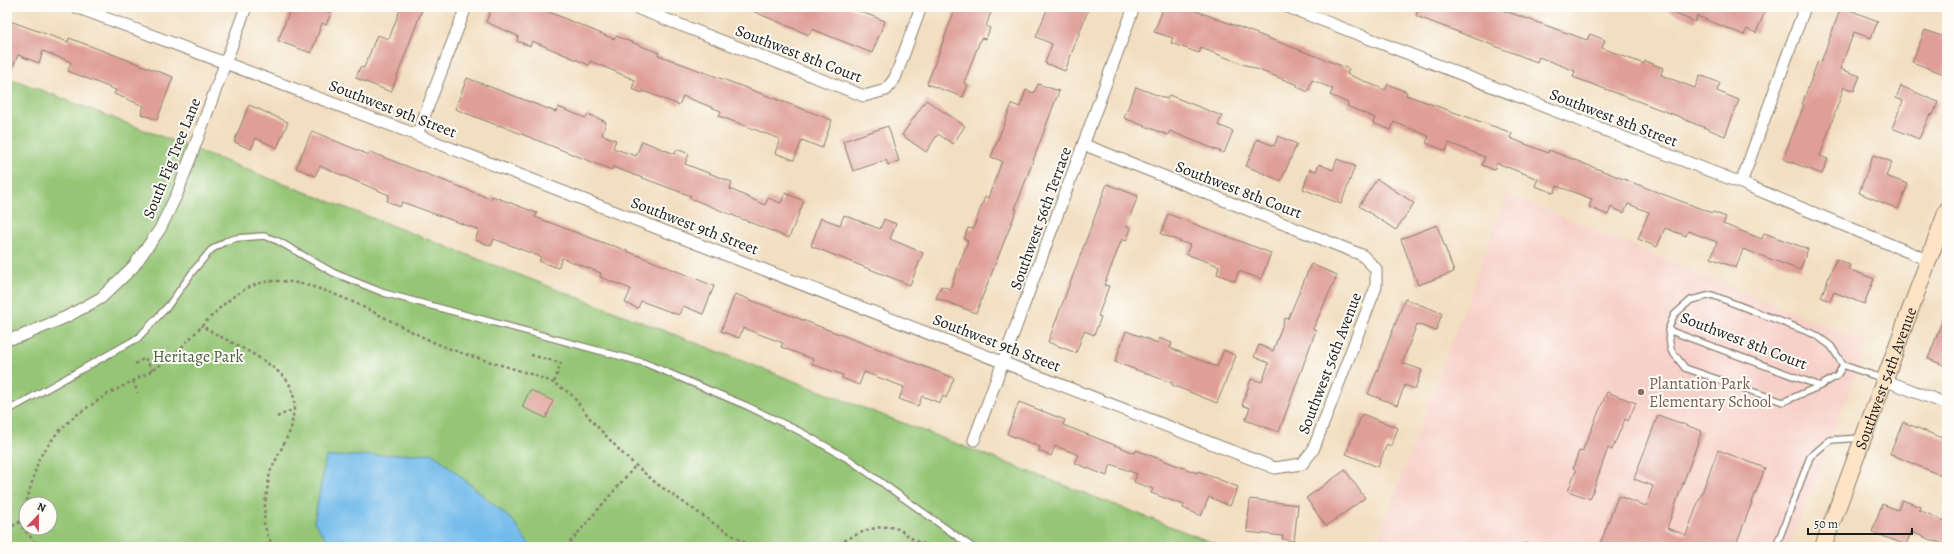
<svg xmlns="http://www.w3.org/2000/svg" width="1954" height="554" viewBox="0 0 1954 554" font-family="Alegreya,serif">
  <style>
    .built { fill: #f7d1c9 }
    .green { fill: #95c676; stroke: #587149; fill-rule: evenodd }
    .water { fill: #72bbeb; stroke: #476c84 }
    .building { fill: #df9e97 }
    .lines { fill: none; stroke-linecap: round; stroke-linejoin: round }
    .lane-casing { stroke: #877d6e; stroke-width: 8 }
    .street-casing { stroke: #877d6e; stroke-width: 13 }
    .secondary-casing { stroke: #877d6e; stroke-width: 18 }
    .path { stroke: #877d6e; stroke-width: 2.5; stroke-dasharray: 3 3; stroke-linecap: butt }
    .lane { stroke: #fff; stroke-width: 5.5 }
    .street { stroke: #fff; stroke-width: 11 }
    .secondary { stroke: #fee4c5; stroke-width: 16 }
    .education-dot { fill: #8d6e63; stroke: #fdfcf7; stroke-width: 1.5 }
    .labels { text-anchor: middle; stroke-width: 4; stroke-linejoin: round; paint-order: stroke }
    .street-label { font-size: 16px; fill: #1c1c1c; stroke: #fdfcf7 }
    .park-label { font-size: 16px; fill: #4c6040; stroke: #fdfcf7 }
    .education-label { font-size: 16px; fill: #785e54; stroke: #fdfcf7; text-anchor: start }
  </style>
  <rect width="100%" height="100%" fill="#fdfcf7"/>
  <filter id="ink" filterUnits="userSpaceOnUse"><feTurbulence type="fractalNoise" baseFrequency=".025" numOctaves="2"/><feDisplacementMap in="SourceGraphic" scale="8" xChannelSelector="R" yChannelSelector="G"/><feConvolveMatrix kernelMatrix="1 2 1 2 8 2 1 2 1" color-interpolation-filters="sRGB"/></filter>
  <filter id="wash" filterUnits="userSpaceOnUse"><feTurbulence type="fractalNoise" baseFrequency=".012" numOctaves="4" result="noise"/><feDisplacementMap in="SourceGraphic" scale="16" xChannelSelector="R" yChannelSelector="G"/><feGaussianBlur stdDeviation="0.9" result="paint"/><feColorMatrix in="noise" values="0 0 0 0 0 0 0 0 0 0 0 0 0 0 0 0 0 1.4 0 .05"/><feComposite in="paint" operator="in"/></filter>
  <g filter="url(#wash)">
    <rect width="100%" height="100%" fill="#f2dec0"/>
    <path class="built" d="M1507 194 1867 343 1790 547H1375Z"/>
    <path class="green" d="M7 77 1224 547H7ZM26 504H50V528H26Z"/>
    <path class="water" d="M433 453 513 521 531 547H332L314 522 326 457Z"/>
    <g id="blocks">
      <path class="building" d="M291 7H314L331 13 326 25 322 23 311 53 278 41Z
        M401 7H423L391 92 356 78 360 67 364 68 377 35 389 39Z
        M492 7H537L614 39 616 36 659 53 658 55 832 120 822 148 802 140 794 160 775 153 780 139 719 116 721 111 683 96 679 105 643 91 642 93 632 89 635 80 590 61 589 65 532 41 530 46 517 41 518 36 486 22Z
        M743 7H848L885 21 872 53 812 29 809 35Z
        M956 7H993L986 26 990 28 986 39 981 38 964 83 968 85 963 97 927 84Z
        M1048 7H1089L1065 71 1045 63 1052 44 1036 37Z
        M1164 7H1186L1334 63 1349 69 1347 74 1385 90 1388 84 1407 92 1406 95 1512 133 1510 138 1548 153 1549 150 1657 192 1712 213 1713 212 1726 217 1723 224 1762 239 1764 233 1808 249 1800 270 1743 249 1736 268 1711 258 1717 242 1688 231 1686 236 1665 228 1657 247 1638 239 1649 212 1628 204 1624 213 1611 207 1608 215 1589 207 1592 199 1557 186 1554 193 1535 186 1538 179 1497 163 1494 170 1482 165 1485 157 1449 143 1446 151 1426 143 1429 136 1394 122 1391 130 1373 123 1375 118 1347 106 1348 103 1330 95 1333 89 1312 80 1308 92 1297 87 1298 85 1201 48 1199 53 1171 43 1173 38 1154 32Z
        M1419 7H1494L1587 40 1590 34 1605 40 1602 48 1644 64 1645 61 1663 68 1661 75 1695 88 1700 75 1720 83 1717 91 1739 100 1725 136 1683 119V118L1573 77 1575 71 1539 57 1537 62 1416 16Z
        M1659 7H1757L1765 11 1756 33 1747 29 1744 35 1697 16 1695 22Z
        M1841 7 1878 21 1871 38 1854 32 1840 69 1860 76 1854 91 1844 87 1820 156 1828 159 1822 174 1783 159 1804 105 1802 104 1818 61 1821 62Z
        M10 21 68 42 69 38 173 77 157 120 141 114 144 106 114 94 116 90 68 71 71 62 43 51 39 63 18 55 7 81V28Z
        M1925 30 1947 38V65L1944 74 1912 62Z
        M467 78 556 112 558 107 586 118 588 114 606 122 602 135 616 140 613 148 636 156 642 141 675 154 677 149 689 154 685 164 732 182 730 189 765 205 768 198 781 203 785 193 804 201 789 238 690 198 691 196 613 167 612 170 499 125V126L455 109Z
        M1038 84 1059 91 1015 209H1017L976 313 936 298 941 286 950 289 968 241 964 239 968 228 973 229 985 197 988 198 1002 161 991 157 1012 104 1020 107 1026 90 1034 93Z
        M1901 86 1938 102 1933 115 1930 114 1919 139 1892 128 1903 101 1896 98Z
        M1136 87 1167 99 1169 95 1222 116 1218 125 1233 131 1224 153 1170 131 1168 135 1124 118Z
        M926 100 965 126 953 144 938 134 926 152 902 135Z
        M249 105 288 122 277 148 256 138 251 149 234 142Z
        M888 126 899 161 888 165 886 160 853 171 843 141Z
        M312 131 369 155 370 152 491 199 492 196 537 213 535 217 612 246V245L714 286 703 314 683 306 679 315 641 301 638 308 625 303 631 289 600 277 601 273 562 258 558 268 539 261 541 257 494 239 491 246 475 240 479 230 402 202 400 207 387 201 389 195 320 166 315 176 296 168Z
        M1278 136 1297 144 1281 181 1246 166 1257 139 1274 146Z
        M1873 155 1892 162 1886 176 1908 184 1898 209 1859 193Z
        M1337 159 1355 166 1341 204 1303 189 1310 169 1316 171 1319 164 1333 170Z
        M1377 179 1414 203 1396 230 1359 206Z
        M1107 184 1138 196 1126 226 1131 228 1126 241 1122 239 1104 285 1109 286 1098 316 1101 317 1094 335 1084 331 1076 353 1048 342Z
        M1168 214 1271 253 1261 279 1239 271 1235 281 1217 274 1219 266 1186 254 1190 245 1161 234Z
        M844 215 880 229 884 219 896 224 890 239 923 253 910 285 811 246 821 218 840 225Z
        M1437 225 1454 272 1418 285 1401 239Z
        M1836 259 1850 265 1848 269 1874 279 1864 304 1834 292 1830 301 1821 297Z
        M1311 264 1337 275 1313 329 1316 330 1279 432 1245 420 1250 408 1242 405 1251 379 1262 382 1269 363 1254 357 1259 345 1273 351 1285 318 1288 319Z
        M735 294 954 378 946 398 943 396 940 403 922 396 918 406 899 399 904 387 864 372 859 385 842 378 843 375 812 364 813 359 781 347 783 343 743 328 739 338 721 331Z
        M1405 299 1442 313 1436 331 1417 324 1402 363 1422 370 1415 389 1405 385 1397 405 1368 394Z
        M1946 311H1947V366L1928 359Z
        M1126 331 1158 343 1159 338 1172 343 1170 348 1217 367 1224 350 1236 356 1217 403 1172 385V383L1115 362Z
        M530 390 553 401 546 418 522 407Z
        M1607 392 1636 403 1628 421 1625 419 1612 450 1608 448 1590 499 1568 491 1576 470 1573 468 1579 451 1582 452Z
        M1019 402 1065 420 1063 425 1135 453 1136 450 1197 473 1198 471 1238 487 1230 506 1209 497 1201 516 1183 508 1184 505 1151 493 1153 489 1134 482 1137 474 1111 464 1107 476 1075 463 1079 455 1055 446 1051 456 1039 451 1040 447 1007 434Z
        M1362 414 1398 428 1391 446 1387 444 1378 467 1346 454Z
        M1658 415 1702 431 1667 528 1686 535 1718 450 1765 468 1735 547H1599L1618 496 1646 506 1653 486 1634 479Z
        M1903 422 1947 440V478L1890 454Z
        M1345 470 1365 498 1326 526 1306 498Z
        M1250 499 1298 505 1294 541 1282 539 1283 536 1247 532Z
        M1902 500 1921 507 1919 510 1947 522V546L1911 532 1906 545 1872 532 1882 504 1898 510Z"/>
    </g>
  </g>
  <g filter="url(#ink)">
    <use href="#blocks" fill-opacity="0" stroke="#877d6e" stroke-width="1"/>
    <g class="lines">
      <g class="lane-casing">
        <path id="lane" d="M1668 330 1671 350 1685 368 1783 402 1820 386
          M1843 365 1837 376 1820 386 1668 330 1674 315 1691 300 1712 295 1816 335 1831 346 1843 365 1884 379
          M7 411 138 338 168 306 194 270 211 250 226 241 237 238 264 236 278 241 334 273 384 293 645 363 747 406 801 432 850 460 972 547
          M1525 547H1528
          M1776 547 1810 457 1830 440 1861 438"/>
      </g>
      <g class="street-casing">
        <path id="street" d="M76 7 417 135 1275 468 1302 464 1313 450 1376 287V269L1362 255 1085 145
          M634 7 864 96 886 90 895 78 921 7
          M1288 7 1741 183 1928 260
          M417 135 466 7
          M1741 183 1805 7
          M7 339 19 337 66 317 101 298 133 267 160 229 177 194 246 7
          M1884 380 1947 404
          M974 440 1134 7"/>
      </g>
      <g class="secondary-casing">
        <g id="secondary">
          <path id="s1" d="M1823 547 1947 210"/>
        </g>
      </g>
      <path class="path" d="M531 355 561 363 554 383 571 394 592 421 625 456 657 484 719 527 752 547
        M135 364 145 358 152 370
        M133 381 138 393
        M277 417 294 409C295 397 292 385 284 377 262 355 228 342 202 326 219 308 239 287 265 282 318 273 397 328 445 347 481 361 519 368 554 383
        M18 522 39 547
        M7 525 13 526 21 521 39 458 57 433 75 416 106 395 148 373 171 358 202 326
        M274 547 268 537 264 523 265 504 270 472 291 429 294 409
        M566 547 636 465
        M733 547 741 541
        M834 547C849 537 880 521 898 529 908 534 915 544 927 544"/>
      <use href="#lane" class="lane"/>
      <use href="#street" class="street"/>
      <use href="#secondary" class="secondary"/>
    </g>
  </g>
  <circle class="education-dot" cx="1641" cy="392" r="4"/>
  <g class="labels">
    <g class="street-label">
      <text transform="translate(799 53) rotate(21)" y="6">Southwest 8th Court</text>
      <text transform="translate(393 108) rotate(21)" y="6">Southwest 9th Street</text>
      <text transform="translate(1614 117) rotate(21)" y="6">Southwest 8th Street</text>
      <text transform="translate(171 158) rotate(-68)" y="6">South Fig Tree Lane</text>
      <text transform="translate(1239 189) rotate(21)" y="6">Southwest 8th Court</text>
      <text transform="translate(1040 218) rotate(-70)" y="6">Southwest 56th Terrace</text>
      <text transform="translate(695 225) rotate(21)" y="6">Southwest 9th Street</text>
      <text transform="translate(1744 340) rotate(21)" y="6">Southwest 8th Court</text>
      <text transform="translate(997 342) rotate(21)" y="6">Southwest 9th Street</text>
      <text transform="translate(1329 363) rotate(-69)" y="6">Southwest 56th Avenue</text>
      <text dy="6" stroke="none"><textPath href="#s1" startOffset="180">Southwest 54th Avenue</textPath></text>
    </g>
    <g class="park-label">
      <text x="198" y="362">Heritage Park</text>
    </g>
    <g class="education-label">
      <text x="1649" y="389">Plantation Park<tspan x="1649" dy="18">Elementary School</tspan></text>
    </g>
  </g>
  <rect width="1954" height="554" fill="none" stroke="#fdfcf7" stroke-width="24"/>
  <g transform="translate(38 516) rotate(22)"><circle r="19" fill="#fdfcf7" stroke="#a3a29f"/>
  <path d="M0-3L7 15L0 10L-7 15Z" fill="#d1495b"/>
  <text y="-6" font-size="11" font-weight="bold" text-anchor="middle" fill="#1c1c1c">N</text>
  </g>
  <path d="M1808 528v6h104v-6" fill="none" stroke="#1c1c1c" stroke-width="2"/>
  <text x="1814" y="528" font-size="12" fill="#1c1c1c" stroke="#fdfcf7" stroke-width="3" paint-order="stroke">50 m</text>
</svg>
